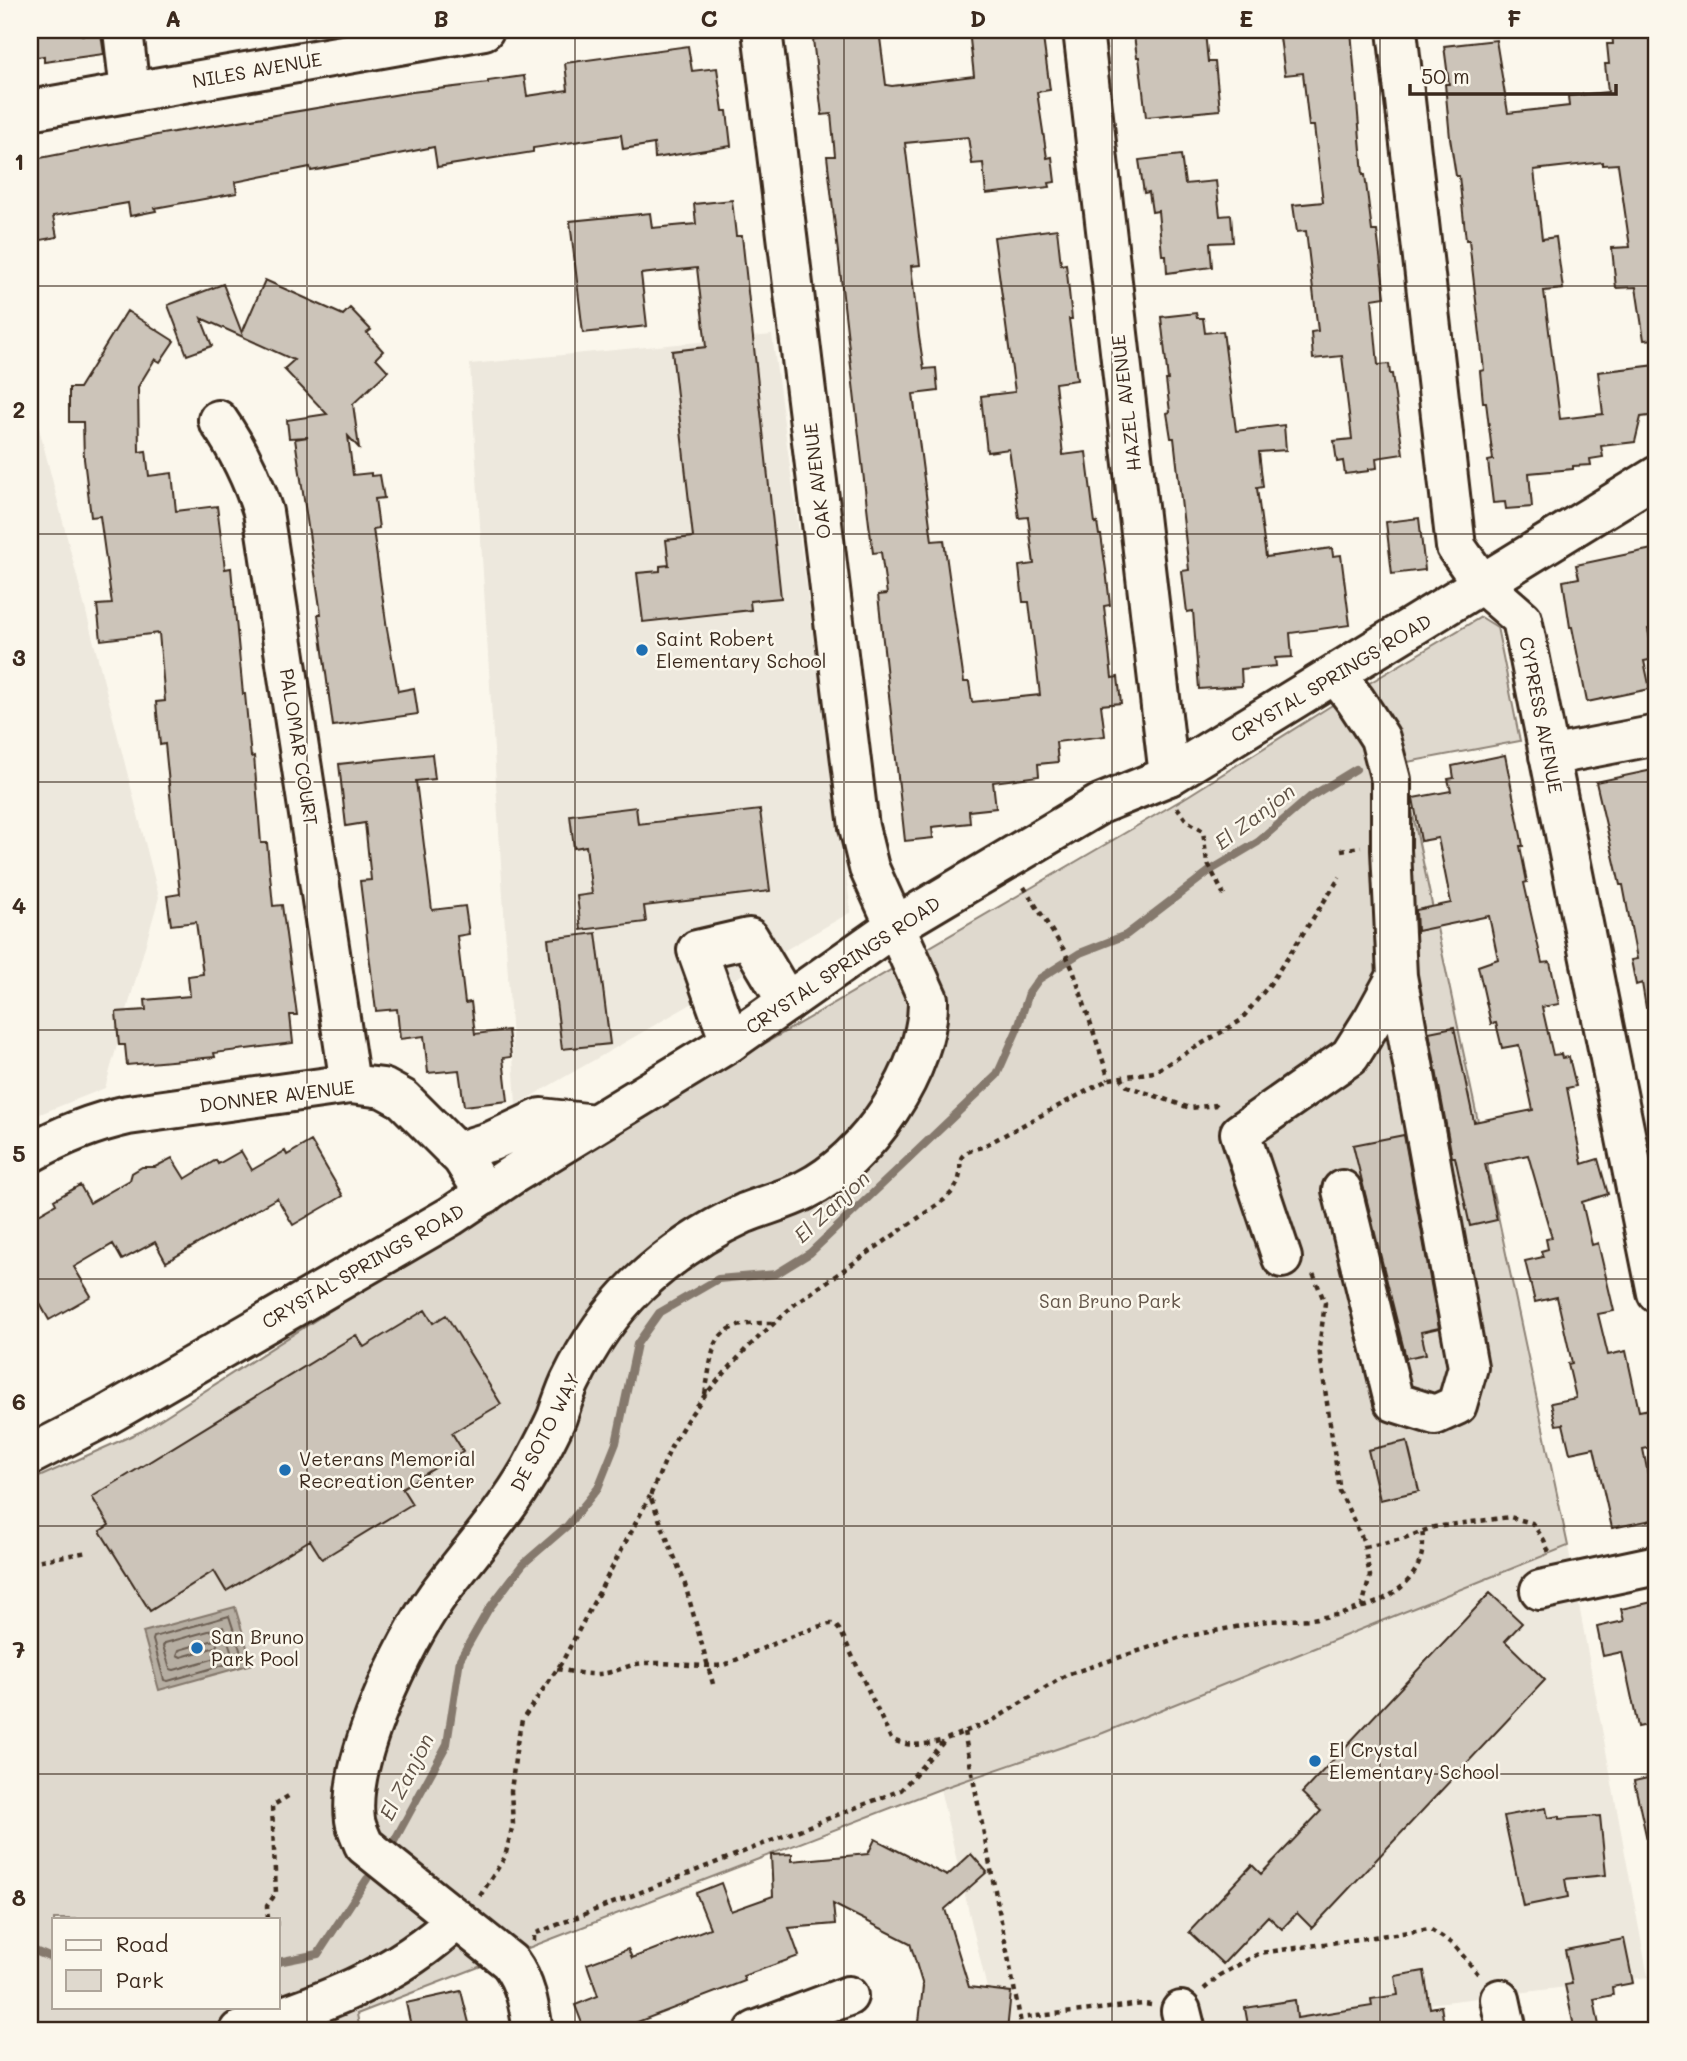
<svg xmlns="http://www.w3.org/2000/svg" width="1687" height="2061" viewBox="0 0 1687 2061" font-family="Mali,sans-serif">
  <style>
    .built { fill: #ede8dd }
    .green { fill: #dfd9ce; stroke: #8d8276; stroke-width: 2; fill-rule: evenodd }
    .water { fill: #b6aea2; stroke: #85796d; stroke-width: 2 }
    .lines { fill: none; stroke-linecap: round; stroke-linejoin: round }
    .shore { stroke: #6c5f53; stroke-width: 2 }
    .stream { stroke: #85796d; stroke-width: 8 }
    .building { fill: #ccc4b9; stroke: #3b2a1e; stroke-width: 2 }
    .minor-casing { stroke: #3b2a1e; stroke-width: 44 }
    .major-casing { stroke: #3b2a1e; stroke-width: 44 }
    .path { stroke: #3b2a1e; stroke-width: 4.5; stroke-dasharray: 5 5; stroke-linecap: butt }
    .minor { stroke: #fbf7ec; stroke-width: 38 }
    .major { stroke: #fbf7ec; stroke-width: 38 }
    .grid { fill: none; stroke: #3b2a1e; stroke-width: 2; stroke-opacity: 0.55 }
    .poi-dot { fill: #1f6fb2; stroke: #fbf7ec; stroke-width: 2.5 }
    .labels { text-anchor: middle; stroke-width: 5; stroke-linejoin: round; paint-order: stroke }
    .street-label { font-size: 19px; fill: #3b2a1e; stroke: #fbf7ec }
    .poi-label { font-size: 19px; fill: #3b2a1e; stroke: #fbf7ec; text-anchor: start }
    .park-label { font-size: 19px; fill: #64564a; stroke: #fbf7ec }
    .water-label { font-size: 21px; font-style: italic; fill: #605246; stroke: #fbf7ec }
    .neatline { fill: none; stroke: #3b2a1e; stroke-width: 2.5 }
    .grid-label { font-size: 23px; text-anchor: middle; font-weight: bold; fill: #3b2a1e }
  </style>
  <rect width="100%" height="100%" fill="#fbf7ec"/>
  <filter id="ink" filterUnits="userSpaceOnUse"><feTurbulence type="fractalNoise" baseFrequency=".0143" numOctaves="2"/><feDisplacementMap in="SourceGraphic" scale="14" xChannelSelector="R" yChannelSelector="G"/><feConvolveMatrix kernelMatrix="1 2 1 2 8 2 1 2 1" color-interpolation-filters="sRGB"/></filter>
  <g filter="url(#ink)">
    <path class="built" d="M772 335 851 912 516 1105 470 364Z
      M30 393 159 897 105 1088 30 1118Z
      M1568 1546 1648 1977 1210 2031H997L940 1789 1103 1733Z"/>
    <path class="green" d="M1481 617 1497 627 1520 741 1402 763 1568 1546 1103 1733 940 1789 357 2014 360 2031H30V1481L142 1431 564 1161 1183 799 1329 707ZM54 1919H278V2007H54Z"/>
    <path class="water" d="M235 1607 252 1664 159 1690 143 1632Z"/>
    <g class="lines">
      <path class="shore" d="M229 1616 242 1656 241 1660 168 1681 164 1680 153 1640 154 1637Z
        M223 1627 231 1650 230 1654 174 1670 170 1669 163 1646 165 1643Z
        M214 1640 218 1642 216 1647 181 1657 177 1655 179 1650Z"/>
      <path class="stream" d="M392 1845 447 1744 460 1659 488 1610 523 1564 567 1526 598 1488 616 1443 637 1344 659 1313 718 1279 776 1274 810 1253 997 1075 1017 1030 1029 993 1039 979 1080 953 1126 935 1211 870 1258 842 1310 797 1356 769
        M30 1949 54 1959
        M278 1962 318 1954 367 1879"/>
    </g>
    <path class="building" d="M30 30H82V35L101 34 104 54 44 62V56L30 58Z
      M864 30H879L886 85 892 86 974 76 969 30H1042L1050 90 1037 92 1047 158 1052 157 1055 182 1049 183 1050 187 986 194 983 163 972 164 968 137 905 143 920 265 911 266 919 337 924 369 936 368 938 391 913 394 932 541 944 540 964 682H969L972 702 1040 695 1029 602H1023L1019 566 1034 564 1028 517 1019 518 1009 449 987 452 981 396 1015 392 994 237 1057 229 1061 265 1066 264 1072 319H1069L1077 380 1055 383 1063 455 1086 452 1095 523 1097 522 1099 535H1101L1106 570 1110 605 1104 606 1112 678 1118 677 1121 703 1101 705 1105 736 1056 742 1058 762 1038 764 1039 776 993 782 996 808 969 811 970 823 932 827 933 838 905 841 878 595 887 594 881 552 873 553 869 524 827 156H835L831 114 822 115 813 39 821 38 820 35Z
      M1155 30H1197V33L1205 32 1208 62H1215L1220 110 1146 117 1139 57H1137L1134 36 1156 34Z
      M1279 30H1351L1363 175H1365L1372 231H1377L1385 297 1372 299 1378 365 1389 364 1390 374H1392L1403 454 1376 458 1377 468 1369 469V471L1345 474 1343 461 1337 462 1334 441 1352 439 1342 356 1313 359 1311 332 1318 331 1306 231 1297 232 1293 205 1323 202 1314 126H1309L1303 73 1285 75Z
      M1612 30H1657V94H1654L1657 119V339L1644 340 1636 287 1616 288 1612 248 1630 247 1618 164 1603 165V162L1534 170 1542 239 1556 237 1563 289 1544 291 1560 419 1603 414 1598 372 1657 365V415L1641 417 1635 442 1601 446 1603 457 1590 459 1591 465 1573 466V469L1529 473 1532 507 1506 509 1505 502 1493 503 1488 461 1493 460 1486 402H1483L1480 371 1484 370 1469 240H1466L1459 176H1456L1450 138 1445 84H1449L1444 46 1496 40 1508 113 1569 106 1568 96 1608 92 1605 64H1609L1607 44H1613Z
      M688 46 692 71 717 68 723 111H727L731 146 655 158 654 144 623 149 621 135 533 148V152L437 167 434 147 311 171 310 167 235 182 237 193 155 208 156 211 130 216 128 203 53 216 57 237 30 242V160L162 134 412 92 488 83V81L524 76 527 96 568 90 565 63Z
      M1181 155 1185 184 1216 181 1220 216 1231 215 1233 242 1210 243 1212 267 1167 273 1166 255H1162L1158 211 1152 212 1149 192 1144 193 1139 160Z
      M732 200 736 236H742L781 598 750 601 751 610 643 622 637 573 660 571V566L669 565 666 540 693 537 672 351 706 347 697 268 641 274 647 326 583 333 570 221 650 213 652 228 696 224 694 204Z
      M265 280 343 315 350 308 371 330 367 333 383 351 376 358 388 371 353 404 359 448 348 436 353 475 371 473V476L380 475 384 498 375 499 379 528 373 529 387 629 398 691 414 688 418 714 333 726 318 614H321L295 439 308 437 289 438 287 420 327 414 284 369 294 360 201 318 212 346 187 355 168 305 223 284 242 333Z
      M127 311 174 341 160 362 155 359 138 387 139 452 146 451 149 476 172 473 176 511 217 506 225 569 231 568 243 694H245L251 757 254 756 261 843H267L273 906 282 905 297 1015H290L293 1043 214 1053 215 1057 127 1065 125 1045H119L116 1012 146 1010 145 1000 190 996 188 976 203 974 196 922 171 925 167 896 180 894 165 744 160 745 156 702 165 701 159 633 101 640 97 605 112 604 100 516 91 517 84 459 83 422H69V388H79Z
      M1196 313 1197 318H1203L1205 333 1223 331 1236 431 1284 425 1286 450 1259 452 1263 487 1257 488 1266 557 1332 548 1333 556 1341 555 1350 625 1290 633 1292 657 1275 658 1276 666 1241 669 1242 686 1199 689 1193 611 1187 612 1182 571 1189 570 1174 438H1171L1167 413 1170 412 1166 380H1168L1161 317Z
      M1419 518 1425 570 1392 574 1386 522Z
      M1657 548V627L1648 629 1654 659 1644 661 1650 689 1587 702 1572 627H1570L1563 581 1579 578 1576 565Z
      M432 754 435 779 416 781 432 910 465 906 469 934 457 936 465 1003 471 1002 475 1034 508 1030 511 1057 503 1058 508 1101 464 1106 459 1070 428 1073 424 1036 400 1039 397 1009 376 1011 360 881 371 880 365 823 346 826 339 764Z
      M1505 755 1523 846H1520L1527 882 1524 883 1542 963 1550 962 1559 1004 1542 1007 1553 1055 1561 1054 1562 1058 1569 1057 1576 1086 1567 1088 1582 1164 1598 1159 1608 1194 1582 1202 1592 1245 1598 1243 1614 1311 1598 1314 1608 1355 1626 1351 1639 1411 1650 1409 1657 1444V1446L1643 1449 1657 1519 1612 1528 1594 1448 1570 1453 1563 1424 1556 1425 1551 1403 1576 1398 1568 1364 1572 1363 1557 1297 1535 1302 1525 1261 1543 1257 1541 1251 1548 1249 1546 1239 1552 1238 1528 1155 1485 1164 1497 1220 1470 1226 1455 1157H1452L1429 1032 1454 1027 1474 1122 1533 1110 1519 1045 1502 1048 1496 1023 1491 1024 1478 966 1498 959 1489 916 1417 931 1416 910 1451 903 1438 838 1421 841 1413 798 1451 791 1448 779 1454 778 1452 766Z
      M1657 769V1007L1646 1008 1642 983 1636 985 1631 960 1637 959 1623 885H1620L1596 782Z
      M636 807 638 824 760 810 770 891 644 906 646 922 581 930 577 896 592 894 586 846 574 848 570 815Z
      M596 933 610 1044 562 1049 548 939Z
      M1404 1135 1439 1328 1421 1332 1426 1354 1406 1358 1353 1145Z
      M311 1141 343 1196 293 1225 277 1198 166 1262 155 1242 122 1260 113 1244 74 1267 91 1296 49 1320 30 1286V1219L56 1204 54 1200 80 1185 90 1203 130 1180 132 1173 142 1167H155L172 1158 185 1179 216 1160 218 1164 241 1151 252 1170 285 1151 287 1155Z
      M425 1310 433 1323 446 1315 501 1404 452 1433 463 1451 402 1488 412 1504 322 1559 310 1540 226 1591 214 1571 150 1611 100 1531 109 1525 92 1497 356 1335 364 1347Z
      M1407 1441 1419 1491 1380 1500 1368 1450Z
      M1490 1593 1522 1623 1505 1641 1545 1680 1312 1928 1297 1913 1282 1929 1268 1916 1223 1964 1189 1932 1252 1865 1261 1874 1321 1811 1302 1793Z
      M1657 1601V1723L1638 1727 1622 1652 1603 1656 1597 1627 1624 1621 1621 1609Z
      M1657 1776V1843L1648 1844 1634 1781Z
      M1546 1808 1548 1818 1559 1816V1819L1600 1816 1606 1875 1565 1879 1568 1897 1523 1906 1504 1816Z
      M875 1839 947 1876 971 1854 987 1872 945 1909 969 1987 1011 1992 1007 2031H918L923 1986 910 1943 833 1904 835 1924 789 1928 799 1956 743 1976 745 1981 614 2031H585L575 2005 598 1996 587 1964 628 1949 632 1958 710 1928 696 1893 721 1883 731 1911 773 1896 771 1855 792 1854V1861L868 1854Z
      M1624 1939 1633 1983 1612 1987 1613 1995 1594 1999 1600 2031H1575L1565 1985 1572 1984 1565 1950Z
      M1424 1971 1430 2008 1441 2006 1445 2031H1249L1245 2008 1295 2000 1297 2018 1372 2006 1371 1999 1398 1995 1395 1976Z
      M461 1991 471 2031H412L406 2003Z"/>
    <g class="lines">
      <g class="minor-casing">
        <path id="minor" d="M123 30 130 92
          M1083 30 1169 776
          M1397 30 1456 547 1483 585 1522 619 1657 1293
          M30 110 484 30
          M218 420C238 449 252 477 263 512L350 1084
          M1549 756 1657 735
          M730 1042 697 950 749 938 787 1002
          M30 1153C62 1135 92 1123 128 1115L350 1084 383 1088 403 1099 462 1158 485 1194
          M1342 1190 1394 1402 1435 1415 1457 1405 1468 1367 1397 976
          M1282 1258 1240 1133 1350 1056 1374 1018 1397 976 1391 850V780L1380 738 1356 701 1336 675
          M1540 1590 1657 1565
          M1500 1999 1507 2031
          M1181 2011 1186 2031
          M239 2031C316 2006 398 1977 457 1919
          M533 2031C529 2005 526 1984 510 1962L364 1845C361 1837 356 1828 355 1820 347 1760 403 1644 437 1596 468 1554 504 1515 530 1470 539 1453 549 1435 557 1417 561 1405 565 1393 570 1382 587 1347 610 1312 638 1285 670 1255 705 1231 745 1213 765 1205 786 1200 805 1190 866 1161 930 1067 928 999L869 868 859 827 762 30
          M755 2031 848 1996"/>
      </g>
      <g class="major-casing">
        <path id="major" d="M456 1152 492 1141 541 1118 595 1124
          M30 1455 104 1417 451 1216 515 1173 730 1042 895 926 1100 804 1169 776 1657 476"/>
      </g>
      <path class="path" d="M1177 807 1187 821 1203 831 1207 862 1224 895
        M1341 850 1361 847
        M1024 887 1064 950 1073 970 1109 1079
        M1121 1077 1127 1086 1190 1108 1216 1105 1219 1108
        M705 1394C715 1342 709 1322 773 1323
        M1365 1547 1402 1539 1434 1527 1510 1517 1532 1523 1544 1540 1550 1555
        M30 1562 88 1552
        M1363 1607C1398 1597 1429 1571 1422 1531
        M557 1669C574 1672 594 1677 611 1672 626 1668 632 1663 648 1663 673 1662 699 1668 724 1665 741 1658 821 1622 832 1624 838 1626 840 1631 843 1636L891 1739C909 1748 925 1745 944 1740
        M713 1684 684 1581 650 1496 672 1445 687 1420 705 1395 746 1349 795 1304 944 1200C948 1196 954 1191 956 1186 968 1163 947 1156 982 1147L1109 1079 1154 1072 1240 1021 1270 984 1340 877
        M964 1732 1020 2018
        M480 1896 505 1857 513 1824 511 1791 517 1743 522 1720 562 1662 650 1496
        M268 1919 267 1906 276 1893 272 1806 290 1795
        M534 1941V1934L901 1790 946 1739 992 1721 1066 1675 1178 1638 1267 1621 1312 1619 1342 1614 1362 1607 1370 1576 1363 1540 1340 1492 1319 1348 1325 1303 1312 1271
        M1204 1989 1220 1975 1260 1953 1430 1929 1454 1945 1479 1975
        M1022 2031 1020 2018 1143 2004 1152 2005"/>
      <use href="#minor" class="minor"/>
      <use href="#major" class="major"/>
    </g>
  </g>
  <path class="grid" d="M307 30V2031M575 30V2031M844 30V2031M1112 30V2031M1380 30V2031M30 286H1657M30 534H1657M30 782H1657M30 1030H1657M30 1279H1657M30 1526H1657M30 1774H1657"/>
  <g class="poi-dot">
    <circle cx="642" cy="650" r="7"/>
    <circle cx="285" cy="1470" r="7"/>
    <circle cx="197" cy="1648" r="7"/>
    <circle cx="1315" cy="1761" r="7"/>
  </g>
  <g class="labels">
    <g class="street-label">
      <text transform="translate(257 70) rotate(-10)" y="7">NILES AVENUE</text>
      <text transform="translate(1126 403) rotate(-97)" y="7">HAZEL AVENUE</text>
      <text transform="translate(817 481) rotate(-97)" y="7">OAK AVENUE</text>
      <text transform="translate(1331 678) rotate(-31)" y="7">CRYSTAL SPRINGS ROAD</text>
      <text transform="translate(1541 715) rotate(79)" y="7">CYPRESS AVENUE</text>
      <text transform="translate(299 747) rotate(81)" y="7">PALOMAR COURT</text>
      <text transform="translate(843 965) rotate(-34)" y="7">CRYSTAL SPRINGS ROAD</text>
      <text transform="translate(277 1096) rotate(-7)" y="7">DONNER AVENUE</text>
      <text transform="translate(363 1266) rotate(-30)" y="7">CRYSTAL SPRINGS ROAD</text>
      <text transform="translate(545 1432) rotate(-63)" y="7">DE SOTO WAY</text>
    </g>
    <g class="poi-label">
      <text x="656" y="646">Saint Robert<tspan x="656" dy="22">Elementary School</tspan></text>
      <text x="299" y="1466">Veterans Memorial<tspan x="299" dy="22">Recreation Center</tspan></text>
      <text x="211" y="1644">San Bruno<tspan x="211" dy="22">Park Pool</tspan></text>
      <text x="1329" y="1757">El Crystal<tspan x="1329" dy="22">Elementary School</tspan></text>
    </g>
    <g class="park-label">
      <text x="1110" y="1308">San Bruno Park</text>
    </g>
    <g class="water-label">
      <text transform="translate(1255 817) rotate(-37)" y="7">El Zanjon</text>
      <text transform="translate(832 1207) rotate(-43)" y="7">El Zanjon</text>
      <text transform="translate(407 1777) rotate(-63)" y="7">El Zanjon</text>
    </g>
  </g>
  <rect width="1687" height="2061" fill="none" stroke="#fbf7ec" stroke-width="77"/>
  <rect x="52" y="1918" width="228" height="91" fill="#fbf7ec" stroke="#aea59a" stroke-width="2"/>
  <rect x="66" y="1940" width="35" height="10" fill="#fbf7ec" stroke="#aea59a" stroke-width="2"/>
  <text x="116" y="1952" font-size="21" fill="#3b2a1e">Road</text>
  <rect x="66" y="1970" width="35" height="21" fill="#dfd9ce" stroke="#aea59a" stroke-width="2"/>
  <text x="116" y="1988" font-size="21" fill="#3b2a1e">Park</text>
  <path d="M1410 84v10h206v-10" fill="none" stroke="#3b2a1e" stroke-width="3.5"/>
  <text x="1421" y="84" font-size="21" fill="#3b2a1e" stroke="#fbf7ec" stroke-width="5" paint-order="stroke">50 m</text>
  <rect x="38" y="38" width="1610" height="1984" class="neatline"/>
  <g class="grid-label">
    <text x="173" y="27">A</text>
    <text x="441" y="27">B</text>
    <text x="709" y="27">C</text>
    <text x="978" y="27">D</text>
    <text x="1246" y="27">E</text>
    <text x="1514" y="27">F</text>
    <text x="19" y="170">1</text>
    <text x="19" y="418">2</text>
    <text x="19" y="666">3</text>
    <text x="19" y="914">4</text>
    <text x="19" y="1162">5</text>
    <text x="19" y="1410">6</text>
    <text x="19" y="1658">7</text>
    <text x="19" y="1906">8</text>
  </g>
</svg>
